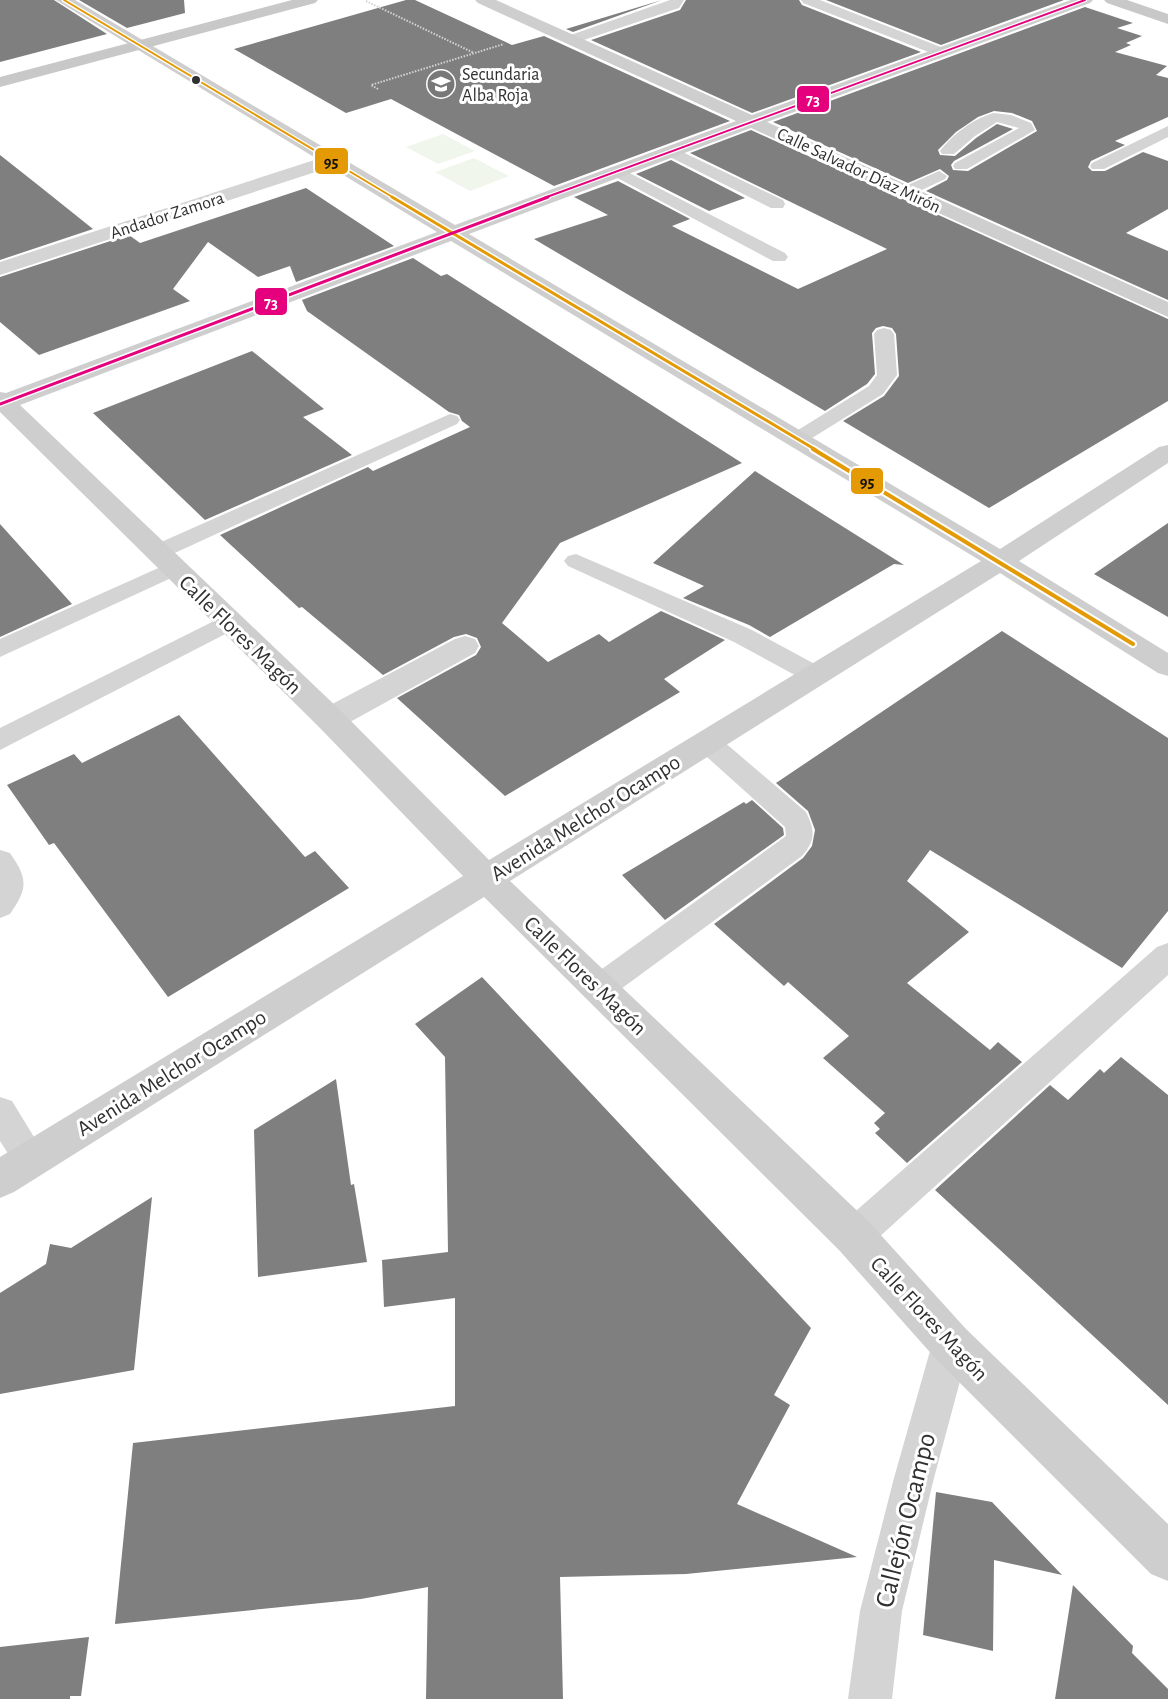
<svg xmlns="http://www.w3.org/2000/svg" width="1168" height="1699" viewBox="0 0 1168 1699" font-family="'Alegreya Sans',sans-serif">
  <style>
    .green { fill: #f1f6ed }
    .building { fill: #7f7f7f; fill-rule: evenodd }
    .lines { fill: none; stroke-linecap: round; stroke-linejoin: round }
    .path { stroke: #d4d4d4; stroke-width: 2; stroke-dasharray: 1.5 1.5; stroke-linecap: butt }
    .lane { fill: #d4d4d4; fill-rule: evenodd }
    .street { fill: #d4d4d4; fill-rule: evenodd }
    .secondary { fill: #cecece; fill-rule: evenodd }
    .primary { fill: #c8c8c8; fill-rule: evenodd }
    .bus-1-far2-casing { stroke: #fff; stroke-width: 4.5 }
    .bus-1-far1-casing { stroke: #fff; stroke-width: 6 }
    .bus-1-casing { stroke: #fff; stroke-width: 8 }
    .bus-2-far1-casing { stroke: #fff; stroke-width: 4.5 }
    .bus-2-casing { stroke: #fff; stroke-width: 6 }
    .bus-1-far2 { stroke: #e39a05; stroke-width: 2 }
    .bus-1-far1 { stroke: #e39a05; stroke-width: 3 }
    .bus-1 { stroke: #e39a05; stroke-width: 4 }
    .bus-2-far1 { stroke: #e5007d; stroke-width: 2 }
    .bus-2 { stroke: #e5007d; stroke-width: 3 }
    .bus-dot { fill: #303030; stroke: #fff; stroke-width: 2 }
    .labels { text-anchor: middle; stroke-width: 6; stroke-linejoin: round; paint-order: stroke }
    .far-poi-label { font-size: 18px; fill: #303030; stroke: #fff; text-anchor: start }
    .far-street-label { font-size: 18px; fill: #303030; stroke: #fff }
    .street-label { font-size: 22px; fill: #303030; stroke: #fff }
    .near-street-label { font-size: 27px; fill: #303030; stroke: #fff }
    .line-badge { stroke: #fff; stroke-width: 2 }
    .badge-label { font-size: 16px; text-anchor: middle; font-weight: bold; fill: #fff }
    .pale-badge-label { font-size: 16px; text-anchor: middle; font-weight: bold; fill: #111 }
  </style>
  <rect width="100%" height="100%" fill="#fff"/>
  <path class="green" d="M443 134 475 151 438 164 406 147Z
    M474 158 509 176 470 191 435 172Z"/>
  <path class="building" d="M0 0H54L107 34 0 62Z
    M79 0H184L185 13 127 28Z
    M406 0H415L512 45 544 36 730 121 554 186 391 99 346 113 234 49Z
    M662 0 573 32 566 29Z
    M686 0H799L802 5 921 52 752 113 591 40 680 10Z
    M826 0H1064L941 45Z
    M1085 7 1133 23 1117 28 1142 36 1126 43 1131 45 1115 52 1167 66 1156 75 1168 78V117L1115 141 1125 145 1091 161 1088 167 1092 171H1105L1143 152 1168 161V209L1126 233 1168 251V300L926 191 947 180 949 176 940 169 908 183 773 122ZM994 111 1012 113 1032 121 1037 131 968 171 953 170 951 165 954 161 1013 129 997 124 976 138 955 156 940 155 938 150 956 132 978 117Z
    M751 130 1168 319V401L989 508 843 421 884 396 899 376 896 334 892 328 883 326 876 328 872 333 875 374 867 384 825 411 534 239 608 215 574 197 618 181 690 219 672 226 798 289 887 249 690 153Z
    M0 155 38 185 93 229 0 260Z
    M671 160 745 198 709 211 636 174Z
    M306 188 394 246 296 282 290 266 258 277 208 242 173 289 190 301 39 355 0 322V277L129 235 140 243Z
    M413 258 441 276 447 274 742 463 560 543 502 623 548 662 599 634 609 642 661 611 725 640 664 679 680 692 505 796 397 698 476 655 481 647 477 638 466 634 454 637 383 675 302 607 299 608 220 535 368 467 373 471 470 427 462 421 459 415 449 412 307 311 302 300Z
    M252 351 324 409 303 417 352 455 205 520 93 413Z
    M755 471 826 516 904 565 894 564 770 637 749 625 683 598 704 586 653 563Z
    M1168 523V617L1094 574Z
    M0 524 72 604 0 637Z
    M1002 631 1168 738V911L1122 968 930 850 907 881 969 932 907 983 990 1050 998 1042 1022 1062 907 1163 875 1133 880 1129 874 1123 885 1113 823 1058 849 1036 788 982 784 986 714 924 803 858 812 846 815 830 808 811 776 783Z
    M179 715 305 857 315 851 349 888 168 997 54 843 49 845 7 785 74 754 82 763Z
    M752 800 783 828 784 835 665 920 622 875 744 802 746 804Z
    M482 977 811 1328 774 1395 790 1405 737 1504 857 1557 686 1574 560 1577 563 1699H426L428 1587 361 1599 115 1624 133 1443 455 1406V1298L384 1307 382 1260 448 1252 445 1057 415 1024Z
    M1121 1057 1168 1095V1405L935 1190 1050 1085 1068 1100 1100 1069 1104 1073Z
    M336 1079 351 1185 354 1184 367 1262 258 1277 254 1130Z
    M152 1197 134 1370 0 1394V1293L46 1264 50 1244 71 1248Z
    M936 1492 992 1502 1062 1575 994 1560 993 1651 923 1635Z
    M1073 1585 1133 1646 1132 1653 1168 1689V1699H1055Z
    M89 1637 81 1696H70V1699H0V1647Z"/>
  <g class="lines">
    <path class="path" d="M366 1 474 53
      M378 89 371 85 504 44"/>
    <path class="lane" d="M670 0H684L679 8 575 43H565L563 40 565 37Z
      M801 0H820L946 49 948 52 946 55H936L803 3Z
      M994 113 1011 115 1031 123 1035 130 967 169H955L953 166 955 163 1019 128 997 122 975 136 954 154H942L940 151C952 135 974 118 994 113Z
      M1168 126V137L1104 169H1092L1090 166 1092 163Z
      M670 146 783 200 785 204 783 208H771L664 154 662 151Z
      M616 166 785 253 788 257 785 261H773L610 174 608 171 610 168Z
      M939 171 947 176 945 179 907 197 899 192 901 188Z
      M884 328 891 330 894 334 897 375 883 394 804 443 797 445 790 443 786 439 790 435 869 386 877 375 874 334 877 330Z
      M450 414 457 416 460 420 457 424 166 557 158 559 150 557 146 552 150 547Z
      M576 554 752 630 824 669 828 675 824 681 815 684 806 681 734 642 568 566 564 561 568 556Z
      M174 561 182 563 186 568 182 573 0 657V639Z
      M228 614 237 616 240 622 237 628 0 750V728Z
      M707 732 716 735 806 812C815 830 816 840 802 856L610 997 599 1001 588 997 583 988 588 979 786 836 785 827 698 749 694 742 698 735Z
      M0 850 10 853C28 879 28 888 10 914L0 918Z
      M1168 943V975L867 1248 854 1253 841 1248 836 1236 841 1224 1157 947Z
      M0 1097 12 1101 48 1160 43 1171 31 1176 19 1171 0 1141Z
      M951 1325 964 1331 970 1344 934 1478 902 1611 892 1699H848L860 1611 894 1478 932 1344 938 1331Z"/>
    <path class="street" d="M333 154 340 156 342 160 340 164 0 275V262Z
      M465 636 475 639 479 646 475 653 341 727 330 730 319 727 315 719 319 711 455 639Z"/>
    <path class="secondary" d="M56 0H75L455 225 736 121 478 3 475 0H496L752 115 1071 0H1093L1090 3 767 122 1168 302V317L751 128 469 234 1000 549 1159 447 1168 445V463L1019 561 1168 653V676L1158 673 1000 573 510 881 869 1222 966 1329 1168 1524V1581L1151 1574 936 1359 839 1250 484 897 14 1192 0 1198V1157L463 876 319 727 0 412V392L6 393 437 232ZM451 241 981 561 489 860 341 711 20 405Z"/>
    <path class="primary" d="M292 0H318L315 3 0 87V77Z
      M1104 0H1127L1168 14V24L1107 3Z"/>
    <g class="bus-1-far2-casing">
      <path id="bus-1-far2" d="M64 0 394 198"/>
    </g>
    <g class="bus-1-far1-casing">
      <path id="bus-1-far1" d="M392 197 816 450"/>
    </g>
    <g class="bus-1-casing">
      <path id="bus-1" d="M813 449 1133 644"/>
    </g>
    <g class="bus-2-far1-casing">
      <path id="bus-2-far1" d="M544 198 1085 0"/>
    </g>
    <g class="bus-2-casing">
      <path id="bus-2" d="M0 404 548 197"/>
    </g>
    <use href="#bus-1-far2" class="bus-1-far2"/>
    <use href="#bus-1-far1" class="bus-1-far1"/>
    <use href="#bus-1" class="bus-1"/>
    <use href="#bus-2-far1" class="bus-2-far1"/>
    <use href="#bus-2" class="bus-2"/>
  </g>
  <defs>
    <g id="school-disc" transform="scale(1.5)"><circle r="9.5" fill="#787878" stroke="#fff"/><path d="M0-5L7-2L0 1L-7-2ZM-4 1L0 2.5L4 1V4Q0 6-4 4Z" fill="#fff"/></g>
  </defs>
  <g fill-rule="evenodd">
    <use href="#school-disc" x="441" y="84"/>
  </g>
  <circle class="bus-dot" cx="196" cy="80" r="5"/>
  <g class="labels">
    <g class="far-poi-label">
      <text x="462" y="80">Secundaria<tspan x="462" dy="21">Alba Roja</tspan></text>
    </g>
    <g class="far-street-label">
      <text transform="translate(859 170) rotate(25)" y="6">Calle Salvador Díaz Mirón</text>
      <text transform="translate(167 215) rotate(-18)" y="6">Andador Zamora</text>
    </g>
    <g class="street-label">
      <text transform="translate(241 634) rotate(44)" y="8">Calle Flores Magón</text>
      <text transform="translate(585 817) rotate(-32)" y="8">Avenida Melchor Ocampo</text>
      <text transform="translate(586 975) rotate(44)" y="8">Calle Flores Magón</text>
      <text transform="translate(171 1072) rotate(-32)" y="8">Avenida Melchor Ocampo</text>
      <text transform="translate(930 1318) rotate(47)" y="8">Calle Flores Magón</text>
    </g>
    <g class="near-street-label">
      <text transform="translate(905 1520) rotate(-76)" y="9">Callejón Ocampo</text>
    </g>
  </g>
  <g class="line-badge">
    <rect x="796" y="85" width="34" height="28" rx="6" fill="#e5007d"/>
    <rect x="314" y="147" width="35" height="28" rx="6" fill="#e39a05"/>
    <rect x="254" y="287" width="34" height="29" rx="6" fill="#e5007d"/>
    <rect x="850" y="467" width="34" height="28" rx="6" fill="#e39a05"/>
  </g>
  <g class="badge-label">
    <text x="813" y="105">73</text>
    <text x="271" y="308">73</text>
  </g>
  <g class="pale-badge-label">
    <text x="331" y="167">95</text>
    <text x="867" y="487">95</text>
  </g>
</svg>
